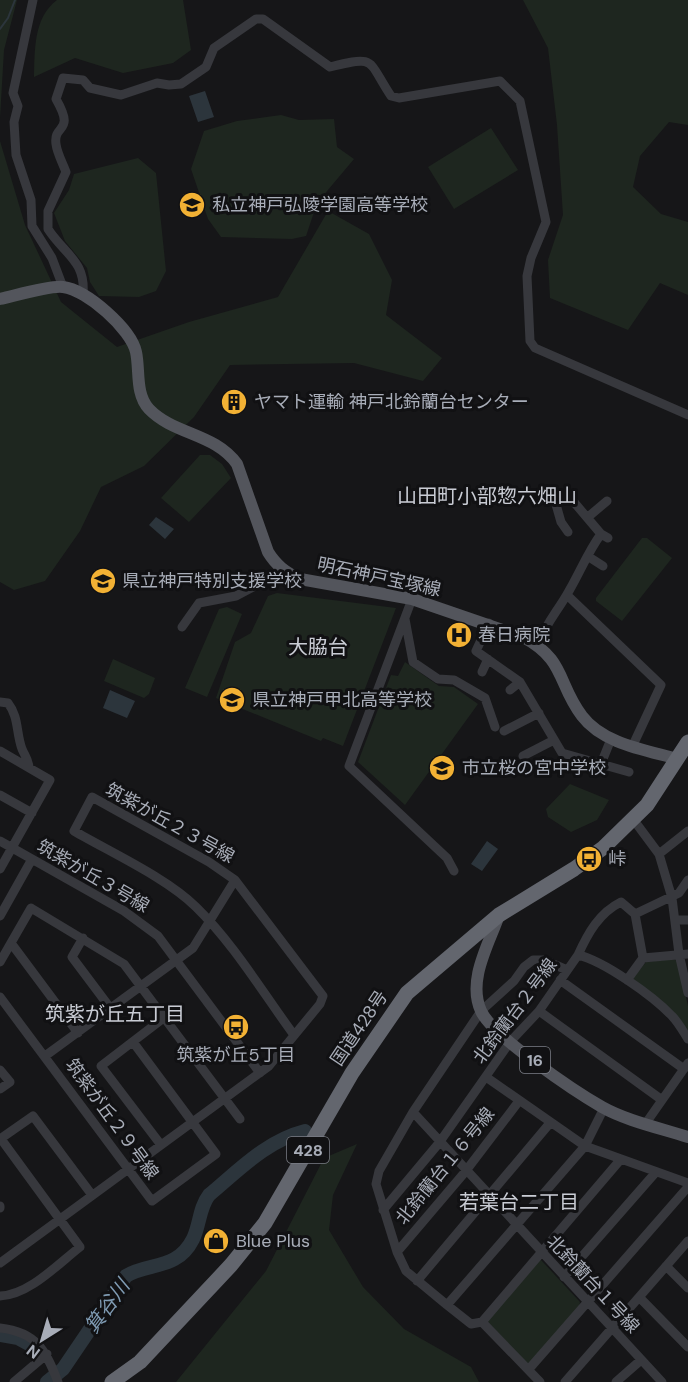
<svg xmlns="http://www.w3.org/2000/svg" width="688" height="1382" viewBox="0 0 688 1382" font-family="'DM Sans','Noto Sans JP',sans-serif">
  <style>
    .green { fill: #1e261f }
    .water { fill: #2c353c }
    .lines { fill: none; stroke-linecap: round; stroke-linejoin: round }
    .stream { stroke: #2c353c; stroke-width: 2 }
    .river { stroke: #2c353c; stroke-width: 14 }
    .minor { stroke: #37383d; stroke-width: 9 }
    .major { stroke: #53555c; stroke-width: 12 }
    .highway { stroke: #63666e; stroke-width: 15 }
    .labels { text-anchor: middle; stroke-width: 6; stroke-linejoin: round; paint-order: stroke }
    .shield { fill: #111113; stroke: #7b7e86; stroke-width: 1.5 }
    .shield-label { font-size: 16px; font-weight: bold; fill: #a8adb8 }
    .poi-label { font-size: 18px; fill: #a8adb8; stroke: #111113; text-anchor: start }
    .street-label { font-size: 18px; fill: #a8adb8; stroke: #111113 }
    .neighbourhood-label { font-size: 20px; fill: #c9ccd4; stroke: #111113 }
    .water-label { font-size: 20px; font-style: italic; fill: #7f9bb3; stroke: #111113 }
  </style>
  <rect width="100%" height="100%" fill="#161618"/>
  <path class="green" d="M0 0H17L4 50 0 118Z
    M57 0H183L191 50 173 63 123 73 75 58 34 77C35 51 33 18 57 0Z
    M523 0H688V125L669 122 640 156 633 187 661 214 688 222V295L660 283 628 330 550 298 548 260 563 215 557 125 548 48Z
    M281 115 299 120 334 119 337 147 354 159 317 203 306 236 292 239 221 237 208 219 191 169 204 131 237 121Z
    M491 128 518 170 454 209 428 167Z
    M0 141 25 225 61 302 117 347 189 322 278 297 328 211 369 234 392 280 386 315 442 358 423 381 354 363 230 365 194 417 144 466 101 487 80 531 45 581 14 590 0 582Z
    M138 158 156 173 166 271 156 291 139 297 99 296 90 282 87 268 65 241 54 213 69 190 74 174Z
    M200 455H210L222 464 231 478 189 522 161 498Z
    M642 538H647L672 558 622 621 596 601V598Z
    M277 593 396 608 343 746 323 738 321 741 216 698 235 642 251 633 268 596Z
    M227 607 242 614 207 697 185 688 219 609Z
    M113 659 155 678 149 694 144 698 104 681Z
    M405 662 439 686 454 687 478 704 405 805 358 762 391 675 398 676Z
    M570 784 609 800 597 820 571 832 548 817 546 809Z
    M672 959 678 961 688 1006V1033L634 982 633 978 646 962Z
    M357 1144 333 1195 329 1230 363 1287 404 1329 471 1367 479 1382H176L266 1271 324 1158Z
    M541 1260 580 1302 579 1308 531 1363H527L487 1321 537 1261Z"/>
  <path class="water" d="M205 91 214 117 198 122 189 96Z
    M156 517 174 529 165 539 149 525Z
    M110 690 135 701 127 718 103 708Z
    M487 841 498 849 482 871 471 864Z"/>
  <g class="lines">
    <path class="stream" d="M0 29 8 18 15 0"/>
    <path class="river" d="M0 1335 18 1338 29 1344
      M47 1382 63 1369 126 1276C148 1262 177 1271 193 1239 200 1225 199 1208 209 1195 239 1170 266 1141 305 1131"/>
    <path class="minor" d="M33 0 13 93 18 106 14 122 16 155 31 200 32 226 52 258 63 287
      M83 295C86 261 65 255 48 229V211L66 172C63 164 57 153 56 144 53 123 76 134 56 99L63 78 83 80 90 88 121 95 157 83 169 85 181 84 206 67 214 48 256 19H263L330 67C377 55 367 60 391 96L399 98 500 81 520 101 546 222 531 258 527 276 530 341 535 348 688 415
      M588 517 607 501
      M568 532 561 522 555 501 557 499 567 498 573 501 601 534 608 538
      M589 557 603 566
      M567 595 661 685 633 745
      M412 599 349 766 447 858 454 871
      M405 619 413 662 438 679 454 680 485 698 495 727
      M489 623 476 651 520 682 562 753 629 772
      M182 627 199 603 236 596 272 577 288 574
      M538 645C545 625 556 613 566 596 579 575 587 553 601 534
      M482 672 488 659
      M510 690 520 682
      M0 702 8 703C19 717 16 733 22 749 25 756 28 759 29 767
      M504 731 539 713
      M0 751 50 780 0 869
      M523 756 554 740
      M601 764 611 739
      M0 795 32 813
      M633 819 659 854 672 898 679 954 688 993
      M0 841 124 911 158 936 260 1073
      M659 854 688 831
      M635 914 679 893 688 880
      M0 916 32 859
      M675 920H688
      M83 938 72 957 111 1009
      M11 943 78 1033
      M578 955C588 933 599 913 621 902L635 914 643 958 627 980
      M643 958 688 954
      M0 962 31 908 124 964 240 1119
      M567 970 544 960H533L524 967 514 981 481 1011 413 1112 662 1382
      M560 980 684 1069
      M0 997 152 1201 216 1154 133 1042
      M539 1011 662 1100
      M45 1056 193 948 235 880
      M0 1070 10 1082 0 1089
      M486 1077 585 1146 688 1183
      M413 1112 379 1171 376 1184 397 1252 406 1271 447 1305 585 1146 604 1108
      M646 1123 688 1063
      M0 1139 33 1116 92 1195
      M161 1145 101 1066 165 1017
      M0 1206V1208
      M383 1210 439 1143 510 1042 539 1011 578 955C604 961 653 996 672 1016 678 1022 683 1031 688 1039
      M397 1252 465 1172 519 1101
      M0 1263 269 1066 320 1004 323 996 235 880 209 862 92 797 74 831C110 852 167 878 196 907 234 944 263 993 294 1035
      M666 1266 688 1288
      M564 1277 656 1172
      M417 1281 550 1123
      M0 1296C29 1295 58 1264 80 1247L1 1139
      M640 1298 688 1347
      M447 1305 471 1324 482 1322 540 1382
      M482 1322 621 1159
      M0 1328C37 1332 46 1351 58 1382
      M529 1369 688 1187
      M14 1382 47 1354
      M565 1382 688 1241
      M616 1382 641 1360"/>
    <path class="major" d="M0 299C14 296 51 285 63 287 87 290 131 329 136 352 140 370 135 394 149 409 174 435 215 433 237 464L268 552C276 565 285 572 300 579L412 599 523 637C566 660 557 683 582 716 603 744 646 750 678 759
      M499 915C489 944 467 980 481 1011 492 1036 576 1092 602 1107 627 1121 660 1128 688 1137"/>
    <path class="highway" d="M112 1382 140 1362 231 1265 265 1223 352 1073 407 993 499 915 574 869 603 848 647 805 688 742"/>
  </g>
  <defs>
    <g id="school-disc" transform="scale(1.35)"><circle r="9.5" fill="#f2b134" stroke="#111113"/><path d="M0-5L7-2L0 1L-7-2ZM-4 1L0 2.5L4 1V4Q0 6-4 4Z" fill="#111"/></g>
    <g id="building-disc" transform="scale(1.35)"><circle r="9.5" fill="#f2b134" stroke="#111113"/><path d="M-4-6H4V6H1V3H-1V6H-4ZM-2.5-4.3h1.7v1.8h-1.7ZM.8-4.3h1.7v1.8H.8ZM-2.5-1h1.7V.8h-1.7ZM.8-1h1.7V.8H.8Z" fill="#111"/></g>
    <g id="hospital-disc" transform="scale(1.35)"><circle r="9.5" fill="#f2b134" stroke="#111113"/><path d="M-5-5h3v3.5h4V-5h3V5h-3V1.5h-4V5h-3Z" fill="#111"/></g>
    <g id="bus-disc" transform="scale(1.35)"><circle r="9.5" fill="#f2b134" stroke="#111113"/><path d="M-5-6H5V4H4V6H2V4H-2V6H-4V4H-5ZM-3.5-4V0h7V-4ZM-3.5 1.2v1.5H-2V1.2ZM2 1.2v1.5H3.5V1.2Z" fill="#111"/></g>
    <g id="shop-disc" transform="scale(1.35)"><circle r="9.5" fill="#f2b134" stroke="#111113"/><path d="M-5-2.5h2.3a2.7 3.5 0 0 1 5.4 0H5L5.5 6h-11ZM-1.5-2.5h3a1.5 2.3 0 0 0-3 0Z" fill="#111"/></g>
  </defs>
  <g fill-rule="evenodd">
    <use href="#school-disc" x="192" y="205"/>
    <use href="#building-disc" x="234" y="402"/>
    <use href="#school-disc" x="103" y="581"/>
    <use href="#hospital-disc" x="459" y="635"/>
    <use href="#school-disc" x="232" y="700"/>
    <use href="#school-disc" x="442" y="768"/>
    <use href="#bus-disc" x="589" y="859"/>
    <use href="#bus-disc" x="236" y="1027"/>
    <use href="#shop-disc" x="216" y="1241"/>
  </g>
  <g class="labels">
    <g class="shield">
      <rect x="520" y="1047" width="30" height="26" rx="4.5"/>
      <rect x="287" y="1137" width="42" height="26" rx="4.5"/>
    </g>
    <g class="shield-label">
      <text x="535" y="1066">16</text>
      <text x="308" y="1156">428</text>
    </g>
    <g class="poi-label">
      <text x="212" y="211">私立神戸弘陵学園高等学校</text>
      <text x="254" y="408">ヤマト運輸 神戸北鈴蘭台センター</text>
      <text x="122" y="587">県立神戸特別支援学校</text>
      <text x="478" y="641">春日病院</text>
      <text x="252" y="706">県立神戸甲北高等学校</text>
      <text x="462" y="774">市立桜の宮中学校</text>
      <text x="608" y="865">峠</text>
      <text x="236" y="1061" text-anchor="middle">筑紫が丘5丁目</text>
      <text x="236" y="1247">Blue Plus</text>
    </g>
    <g class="street-label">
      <text transform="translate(379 577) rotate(12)" y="6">明石神戸宝塚線</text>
      <text transform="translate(170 823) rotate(29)" y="6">筑紫が丘２３号線</text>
      <text transform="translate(93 876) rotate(30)" y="6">筑紫が丘３号線</text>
      <text transform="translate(515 1011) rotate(-53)" y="6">北鈴蘭台２号線</text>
      <text transform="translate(359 1028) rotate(-56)" y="6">国道428号</text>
      <text transform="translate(112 1119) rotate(54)" y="6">筑紫が丘２９号線</text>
      <text transform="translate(445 1166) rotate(-51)" y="6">北鈴蘭台１６号線</text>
      <text transform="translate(593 1284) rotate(47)" y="6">北鈴蘭台１号線</text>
    </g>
    <g class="neighbourhood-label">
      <text x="487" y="503">山田町小部惣六畑山</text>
      <text x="318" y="654">大脇台</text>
      <text x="115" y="1021">筑紫が丘五丁目</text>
      <text x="519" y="1209">若葉台二丁目</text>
    </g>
    <g class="water-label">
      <text transform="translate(107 1306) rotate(-54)" y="7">箕谷川</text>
    </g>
  </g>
  <g transform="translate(42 1340) rotate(217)" stroke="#111113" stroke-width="4.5" paint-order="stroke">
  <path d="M0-4.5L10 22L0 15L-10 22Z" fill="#a8adb8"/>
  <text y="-9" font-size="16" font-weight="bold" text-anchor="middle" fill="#a8adb8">N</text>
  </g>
</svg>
